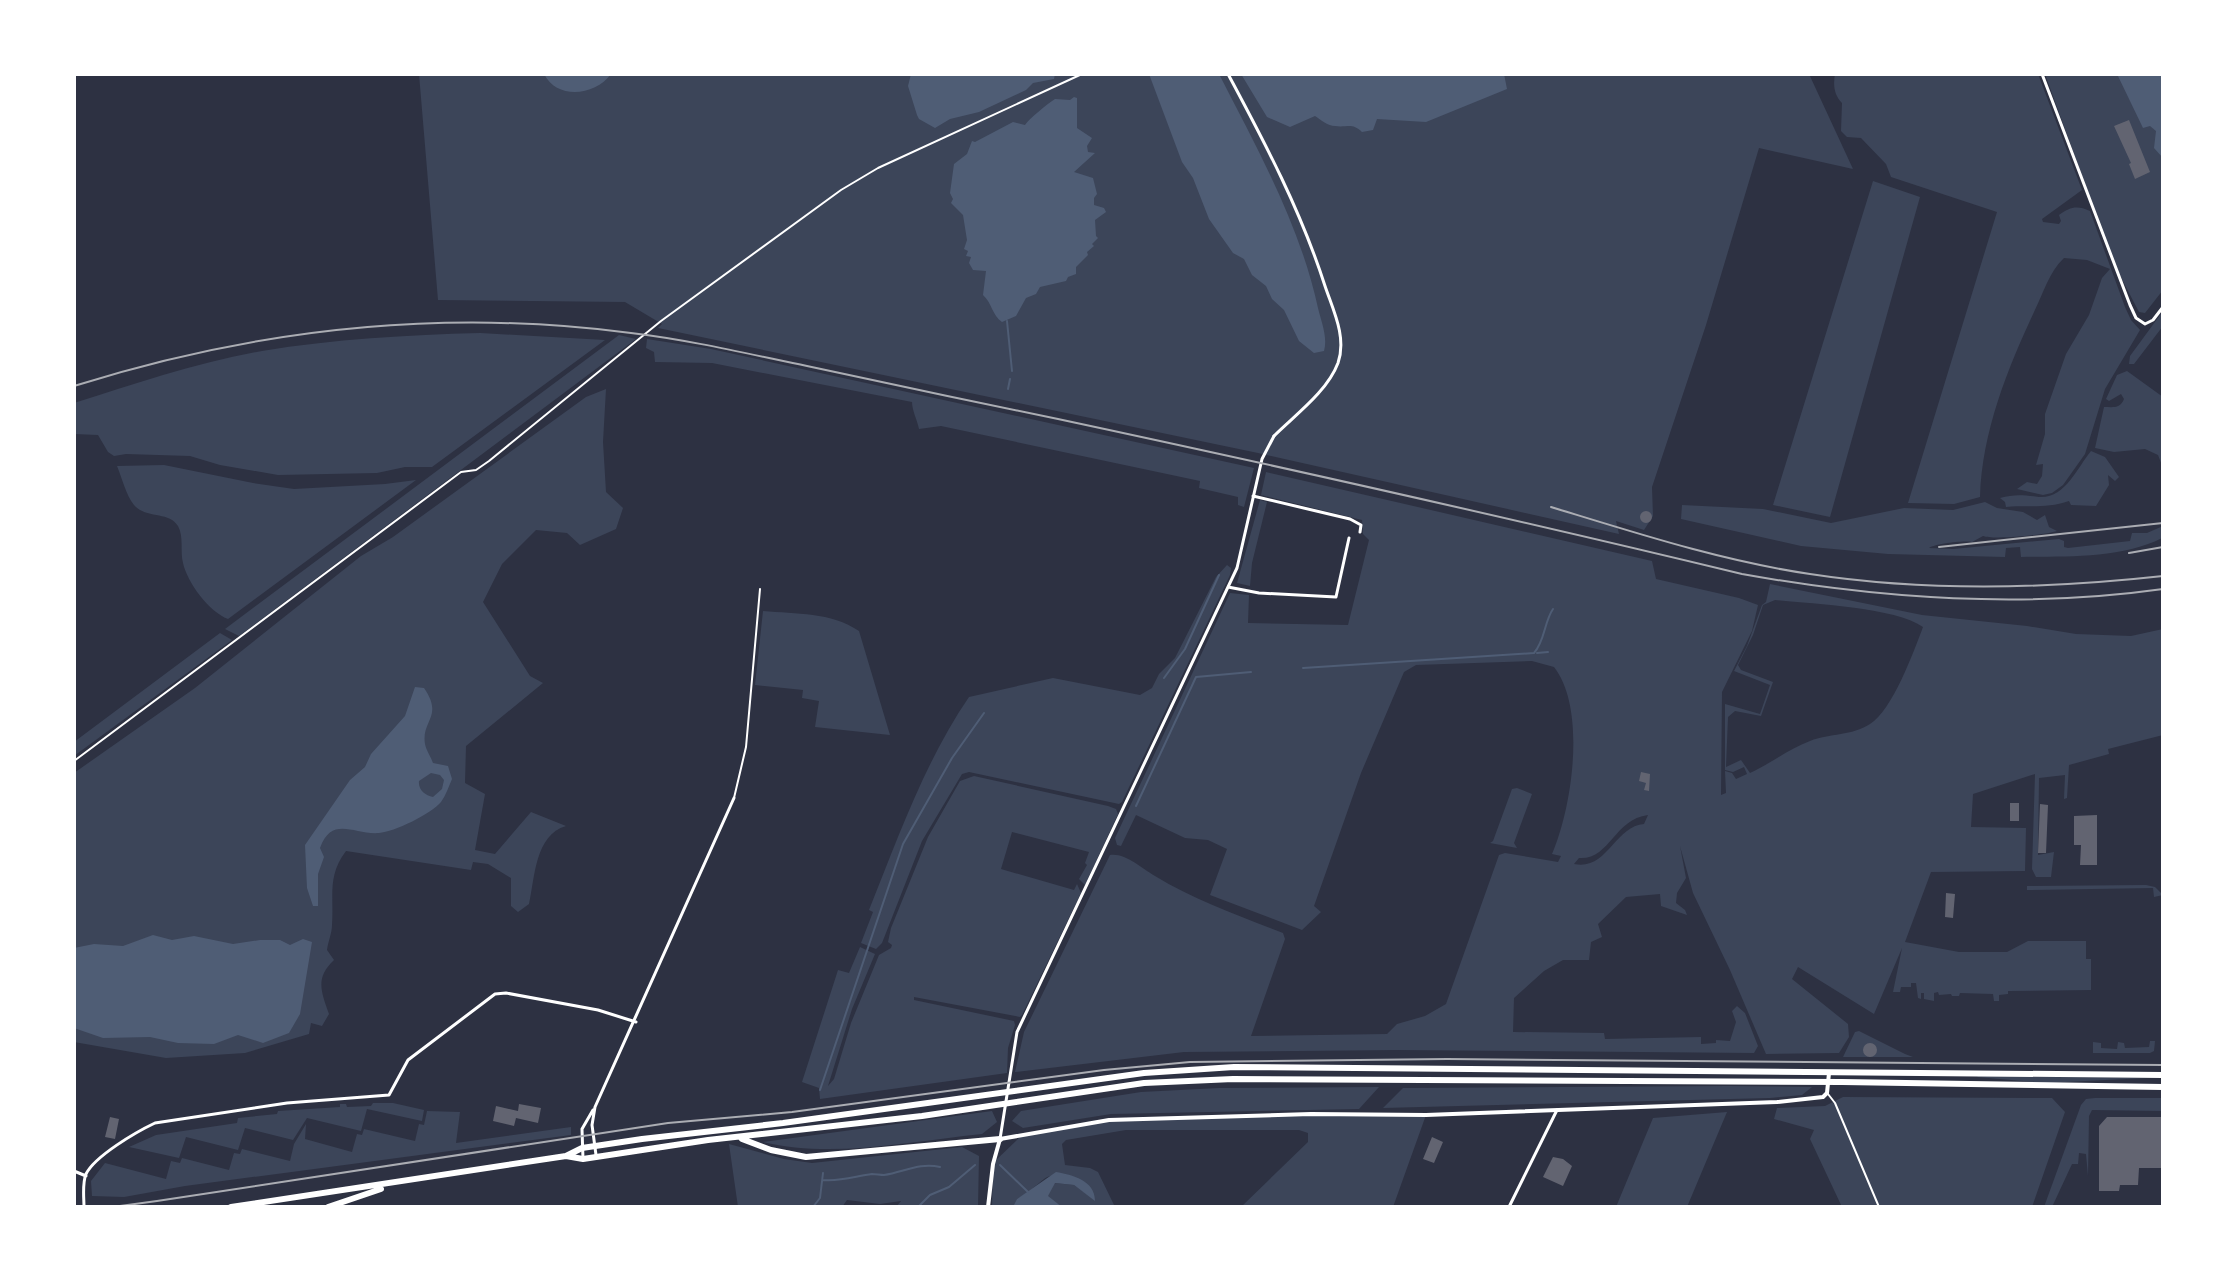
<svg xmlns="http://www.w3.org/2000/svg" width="2237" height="1281" viewBox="0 0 2237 1281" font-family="'Titillium Web',sans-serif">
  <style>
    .green { fill: #3c4559; fill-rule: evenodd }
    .water { fill: #4f5d75; fill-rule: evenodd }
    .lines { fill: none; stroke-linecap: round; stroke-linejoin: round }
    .stream { stroke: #4f5d75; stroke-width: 2 }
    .building { fill: #626471 }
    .path { stroke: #fff; stroke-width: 2 }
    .service { stroke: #fff; stroke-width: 2 }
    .pedestrian { stroke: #fff; stroke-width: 3 }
    .minor { stroke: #fff; stroke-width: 3 }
    .tertiary { stroke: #fff; stroke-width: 4 }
    .primary { stroke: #fff; stroke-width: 6 }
    .tram { stroke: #abadb3; stroke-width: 2 }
    .rail { stroke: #abadb3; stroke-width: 2 }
  </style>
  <rect width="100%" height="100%" fill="#2d3142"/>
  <path class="green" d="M419 74H1809L1853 169 1759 148 1706 325 1652 487 1653 516 1644 530 1616 521 1619 534 1258 453 658 328 662 324 625 302 438 300Z
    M1835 74H2038L2082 190 2042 219 2043 222 2059 224 2061 221 2059 215C2070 207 2077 205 2090 211L2125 307 2131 320 2140 330 2105 389 2085 454 2063 485 2052 493 2043 495 2017 489 2027 482 2037 484 2042 476 2043 464 2036 465 2045 434V414L2066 354 2089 315 2102 278 2110 269 2087 260 2064 258C2049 272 2043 294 2034 312 2007 370 1982 432 1980 497L1954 504 1908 503 1997 212 1891 177 1886 164 1861 138 1847 137 1841 131 1842 103C1834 95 1833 85 1835 74Z
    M2045 74H2163V290L2145 313 2139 312 2114 264Z
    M1873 181 1920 197 1830 517 1773 505Z
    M2163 311V326L2134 364H2129L2130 356Z
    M480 333 605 340 432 467H405L377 473 278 475 220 465 190 456 126 454 114 456 108 452 98 435 74 434V403C135 384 198 362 262 351 334 339 407 335 480 333Z
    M619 335 636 339 239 636 225 629Z
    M647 339 711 349 1254 468 1244 507 1238 505V497L1199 488 1200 481 941 426 919 429C917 420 912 410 912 402L712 363 655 362 654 352 646 348Z
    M2127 371 2163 397V468L2158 455 2145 449 2114 452 2095 448 2104 407C2113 407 2120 409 2124 399L2121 394 2109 401 2106 399 2117 375Z
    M606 389 603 442 606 492 623 508 616 529 580 545 567 533 536 530 502 564 483 602 530 676 543 683 466 746 465 783 485 794 475 850 495 854 531 812 566 826C535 835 535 877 529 904L518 912 511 906V878L488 864 473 862 471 870 346 851C327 876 334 896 332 925 332 933 328 942 327 950L334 960C315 978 321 991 329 1014L322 1026 311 1023 309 1034 245 1053 166 1058 74 1042V773L195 688 361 556 393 537 586 397Z
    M2091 451 2105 457 2119 477 2115 481 2108 475 2109 485 2096 506 2071 505 2069 501C2046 509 2027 505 2006 507L2005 502 2000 498C2014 494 2024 495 2039 497 2065 499 2077 468 2091 451Z
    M164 465 253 483 294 489 385 484 416 480 228 619C209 612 187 582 183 563 180 551 184 537 178 526 169 511 146 519 134 505 126 495 122 478 117 466Z
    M1266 472 1652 561 1656 579 1739 598 1758 605 1752 631 1722 692 1721 795 1726 793 1725 771 1732 773 1736 779 1747 774 1744 767 1733 772 1725 770V704L1760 714 1770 685 1734 671 1747 646 1762 605 1766 602 1770 584 1922 615 2027 626 2076 634 2131 636 2163 629V735L2108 749 2109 754 2069 765 2067 798 2064 799 2065 775 2039 778 2038 855 2054 852 2051 877H2036L2032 869 2035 774 1973 794 1971 827 2026 828 2025 871 1931 872 1905 942 1959 952H2007L2028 941H2086V959H2091V990L2008 991V994L1999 995V1001H1994L1993 994 1960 993 1959 996H1952L1951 994 1939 995 1938 992 1934 993V1001L1924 999V993H1921V999L1918 998 1916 983H1911V987H1901L1900 992H1893L1902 948 1874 1014 1798 967 1792 979 1848 1024 1849 1037 1839 1053 1766 1054 1730 970 1693 893 1680 846 1686 878 1677 893 1676 903 1685 910 1687 915 1661 906 1660 894 1626 897 1598 924 1602 937 1591 942 1589 960H1563L1544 971 1514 998 1513 1032 1604 1033 1605 1039 1701 1037V1044L1716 1043V1040L1730 1041 1736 1022 1732 1011 1737 1006 1745 1013 1758 1046 1754 1053 1397 1050 1184 1052 1015 1072 1024 1032 1110 855C1126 853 1141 868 1155 876 1194 900 1240 916 1283 933L1285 939 1251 1036 1387 1034 1397 1024 1425 1016 1446 1004 1499 855 1505 853 1558 862 1561 856 1552 854C1572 808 1587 709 1554 667L1532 661 1416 665 1404 672 1361 773 1314 906 1321 912 1302 930 1210 895 1227 849 1208 840 1185 838 1136 815 1121 846 1117 845 1115 838 1230 593 1249 595 1248 623 1348 625 1369 540 1363 534 1362 520 1261 495ZM1775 600C1812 604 1894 607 1923 627 1914 651 1892 711 1870 724 1852 736 1830 733 1810 741 1789 749 1771 763 1750 773L1741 760 1726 767 1728 717 1735 711 1761 716 1773 682 1741 670 1738 665 1753 635 1763 605ZM1648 815 1644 824C1615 826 1607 871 1574 864L1579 858C1610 860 1614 819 1648 815Z
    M1260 500 1267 502 1252 563 1250 586 1237 583Z
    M1985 502 1997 508 2023 512 2037 520 2045 515 2049 527 2057 531C2045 535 1994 540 1983 536L1972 542C1965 540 1933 544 1929 548L1953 549 2059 539 2064 541V547L2068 548 2130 541 2132 533H2147L2163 526V540L2162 538C2121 559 2066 556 2021 557L2020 547 2006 548 2005 557 1888 554 1801 546 1681 519 1682 505 1763 509 1831 523 1904 508 1953 510Z
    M1227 565 1231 568 1230 575 1122 802 1119 804 969 772 962 774 922 841 882 943 876 949 861 943 873 912 869 910C898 838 925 761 969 697L1053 678 1140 695 1152 688 1159 674 1175 658 1216 577Z
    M763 611C796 614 831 612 859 631L890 735 815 727 819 701 802 698 803 690 755 685Z
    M220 633 232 640 74 756V742Z
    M974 776 1108 806 1116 809 1118 814 1085 885 1079 879 1087 865 1085 863 1089 852 1012 832 1001 869 1074 890 1077 884 1081 893 1022 1015 1020 1017 914 997V1000L1014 1021 1015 1025 1008 1048 1007 1073 820 1099 819 1088 802 1082 838 970 849 973 860 947 875 954 852 1009 828 1086 834 1079 851 1023 879 955 891 948 892 945 888 942 891 928 928 837 960 781Z
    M1517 788 1532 794 1514 843 1517 848 1490 843 1493 841 1512 789Z
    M2146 885 2155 887 2163 895 2154 897 2153 888 2027 890V886Z
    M1859 1031 1905 1054 1913 1057H1843L1855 1032Z
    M2150 1041H2155L2154 1051 2150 1053H2093V1042L2101 1043V1048L2117 1049 2118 1042 2124 1043 2125 1048 2149 1047Z
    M1977 1077 1978 1076 2147 1078 2045 1083Z
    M1728 1086 1812 1087 1802 1095 1770 1098 1383 1108 1403 1088Z
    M1379 1087 1359 1109 1111 1114 1023 1128 1012 1121 1021 1111 1141 1092 1219 1088Z
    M1843 1097 2052 1098 2065 1112 2032 1207H1842L1810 1139 1814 1130 1774 1119 1777 1108 1825 1106Z
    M2095 1098H2163V1111L2092 1110 2089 1116 2088 1176 2086 1154 2079 1153 2078 1164H2072L2052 1207H2044L2081 1105 2086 1099Z
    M373 1103H393L424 1110 422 1121 367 1109 361 1131 307 1118 293 1140 245 1128 238 1150 186 1137 179 1158 129 1147 156 1135 237 1123 238 1118 277 1114 278 1111 340 1107V1104H346L347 1107 371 1106Z
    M427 1111 460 1112 456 1143 571 1127V1135L185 1186 124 1197 92 1196 91 1181 105 1163 166 1179 171 1161 180 1163 182 1158 229 1170 234 1153 240 1154 242 1149 290 1161 294 1144 306 1124 305 1139 352 1152 357 1134 362 1135 364 1129 415 1141 419 1124 424 1125Z
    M992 1111 997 1122 982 1134C912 1141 832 1159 763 1142Z
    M1727 1112 1687 1207H1616L1653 1118Z
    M1311 1114 1426 1115 1393 1207H1241L1308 1142V1133L1299 1130H1126L1066 1140 1062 1144 1065 1165 1090 1168 1098 1172 1115 1207H1062L1047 1197 1054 1183 1074 1185 1095 1200C1080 1189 1061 1166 1044 1179 1035 1186 1027 1194 1017 1199L1016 1207H992L993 1163 1021 1136 1109 1120Z
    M729 1144 784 1159 812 1163 962 1147 979 1156 978 1207H896L901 1201 880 1204 847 1200 842 1207H738Z"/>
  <path class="water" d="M544 74H611C595 96 557 100 544 74Z
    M911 74H1055L1054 79 1033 83 1026 90 979 112 950 119 935 128 919 119 917 115 908 86Z
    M1149 74H1219C1258 150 1300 225 1318 308 1321 321 1328 337 1324 351L1314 353 1299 341 1284 310 1272 299 1266 286 1252 275 1244 259 1233 253 1209 219 1193 178 1182 162Z
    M1241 74H1504L1507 89 1426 122 1377 119 1373 130 1362 132C1352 122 1347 128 1335 126 1328 126 1321 120 1315 116L1290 127 1267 117Z
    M2117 74H2163V158L2154 148 2156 131 2150 126 2143 128Z
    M1074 97 1077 98V128L1092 138 1087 146 1088 152 1095 153 1074 172 1093 178 1097 194 1094 198V205L1104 208 1106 212 1095 220 1096 236 1098 238 1092 244 1094 246 1087 252 1088 255 1076 267V274L1068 277 1066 281 1040 287 1036 294 1026 298 1016 316 1002 322C992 315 992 303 983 295L986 271 973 270 969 263 971 257 966 256 968 251 964 249 967 240 963 215 951 203 953 199 950 193 954 164 967 154 972 141 975 142 1013 122 1025 125C1030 118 1046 105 1055 99L1070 100Z
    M415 687 424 688C444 717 421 720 425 744 426 750 431 757 433 763L448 766 452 779C449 786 446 795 441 802 431 814 394 832 379 833 354 835 332 815 320 848L324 857 318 874V906H313L307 888 305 845 350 780 365 767 371 754 405 716ZM431 773 440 775 444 780 442 789 433 797C425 795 418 790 419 781Z
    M153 935 172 940 194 936 233 944 260 940H280L290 945 303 939 312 942 300 1014 289 1033 263 1043 238 1035 214 1044 178 1043 150 1037 103 1038 74 1028V948L94 944 123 946Z
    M1056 1172C1072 1175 1095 1180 1095 1201L1074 1185 1055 1183 1048 1196 1062 1207 1014 1205 1017 1199Z"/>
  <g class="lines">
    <path class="stream" d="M1007 321 1012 371
      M1008 389 1010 379
      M1537 653 1548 652
      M1303 668 1534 653C1545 641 1544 622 1553 609
      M1164 678 1185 649 1219 575
      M1136 806 1196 677 1251 672
      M820 1090 903 844 952 758 984 713
      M1000 1165 1028 1192
      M823 1180C840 1182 856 1176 872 1174 876 1174 880 1175 884 1175 904 1172 920 1162 940 1167
      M813 1207 820 1198 823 1173
      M918 1207 930 1195 949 1187 975 1165"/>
  </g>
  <path class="building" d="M2129 120 2150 172 2135 179 2129 164 2131 163 2114 126Z
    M1640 517a6 6 0 1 1 12 0a6 6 0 1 1-12 0Z
    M1641 772 1650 774 1649 791 1644 790 1646 783 1639 781Z
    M2010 803H2019V821H2010Z
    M2040 804 2048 805 2046 853H2038Z
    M2097 815V865H2080L2081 845H2074V816Z
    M1946 893 1955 894 1953 918 1945 917Z
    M1863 1050a7 7 0 1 1 14 0a7 7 0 1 1-14 0Z
    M519 1104 541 1108 538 1123 516 1118 514 1126 493 1121 496 1106 518 1111Z
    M110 1117 119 1119 115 1139 105 1137Z
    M2107 1117H2163V1168H2139L2138 1185H2120L2119 1191H2099V1126Z
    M1432 1137 1443 1142 1434 1163 1423 1159Z
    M1553 1157 1563 1159 1572 1166 1563 1186 1543 1177Z"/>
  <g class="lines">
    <path class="path" d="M74 761 461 472 476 470 489 461 661 321 841 190 878 168 1082 74"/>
    <path class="service" d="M734 798 746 747 760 589
      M1828 1094 1835 1103 1879 1207"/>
    <path class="pedestrian" d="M1228 74C1265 143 1301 211 1325 286 1333 310 1347 337 1338 363 1327 392 1295 415 1274 436"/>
    <path class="minor" d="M2042 74 2130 305 2136 318 2145 324 2153 320 2163 307
      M1253 496 1350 519 1361 525 1360 532
      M1228 587 1259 593 1336 597 1349 538
      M1000 1139 1017 1032 1237 568 1262 459 1274 436
      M596 1155 592 1125 595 1107 734 798
      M583 1159 582 1129 593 1110
      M74 1171 86 1176
      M84 1207C84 1197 82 1184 86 1174 95 1156 136 1132 155 1123L287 1103 389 1095 408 1060 495 994 506 993 598 1010 636 1022
      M1509 1207 1557 1110"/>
    <path class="tertiary" d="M988 1207 993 1164 1000 1139 1109 1120 1311 1114 1426 1115 1777 1102 1823 1097 1827 1093 1829 1073"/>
    <path class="primary" d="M742 1139 771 1150 806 1157 1000 1139
      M566 1156 583 1159 708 1140 922 1116 1144 1083 1233 1079 1842 1082 2163 1087
      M231 1207 566 1156 582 1148 642 1139 783 1123 1144 1073 1234 1067 2163 1075
      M328 1207 381 1189"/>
    <path class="tram" d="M74 1207 120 1206 157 1201 668 1123 792 1112 1104 1070 1190 1062 1447 1059 2163 1065"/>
    <path class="rail" d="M74 386C255 329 442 308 631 333 690 340 749 354 807 366 891 384 974 402 1058 419 1287 468 1514 519 1742 574 1881 599 2022 609 2163 589
      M1551 507C1636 533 1722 561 1810 574 1927 592 2046 589 2163 576
      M1939 547 2163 523
      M2129 553 2163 547"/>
  </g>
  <rect width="2237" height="1281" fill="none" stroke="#ffffff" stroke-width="152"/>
</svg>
